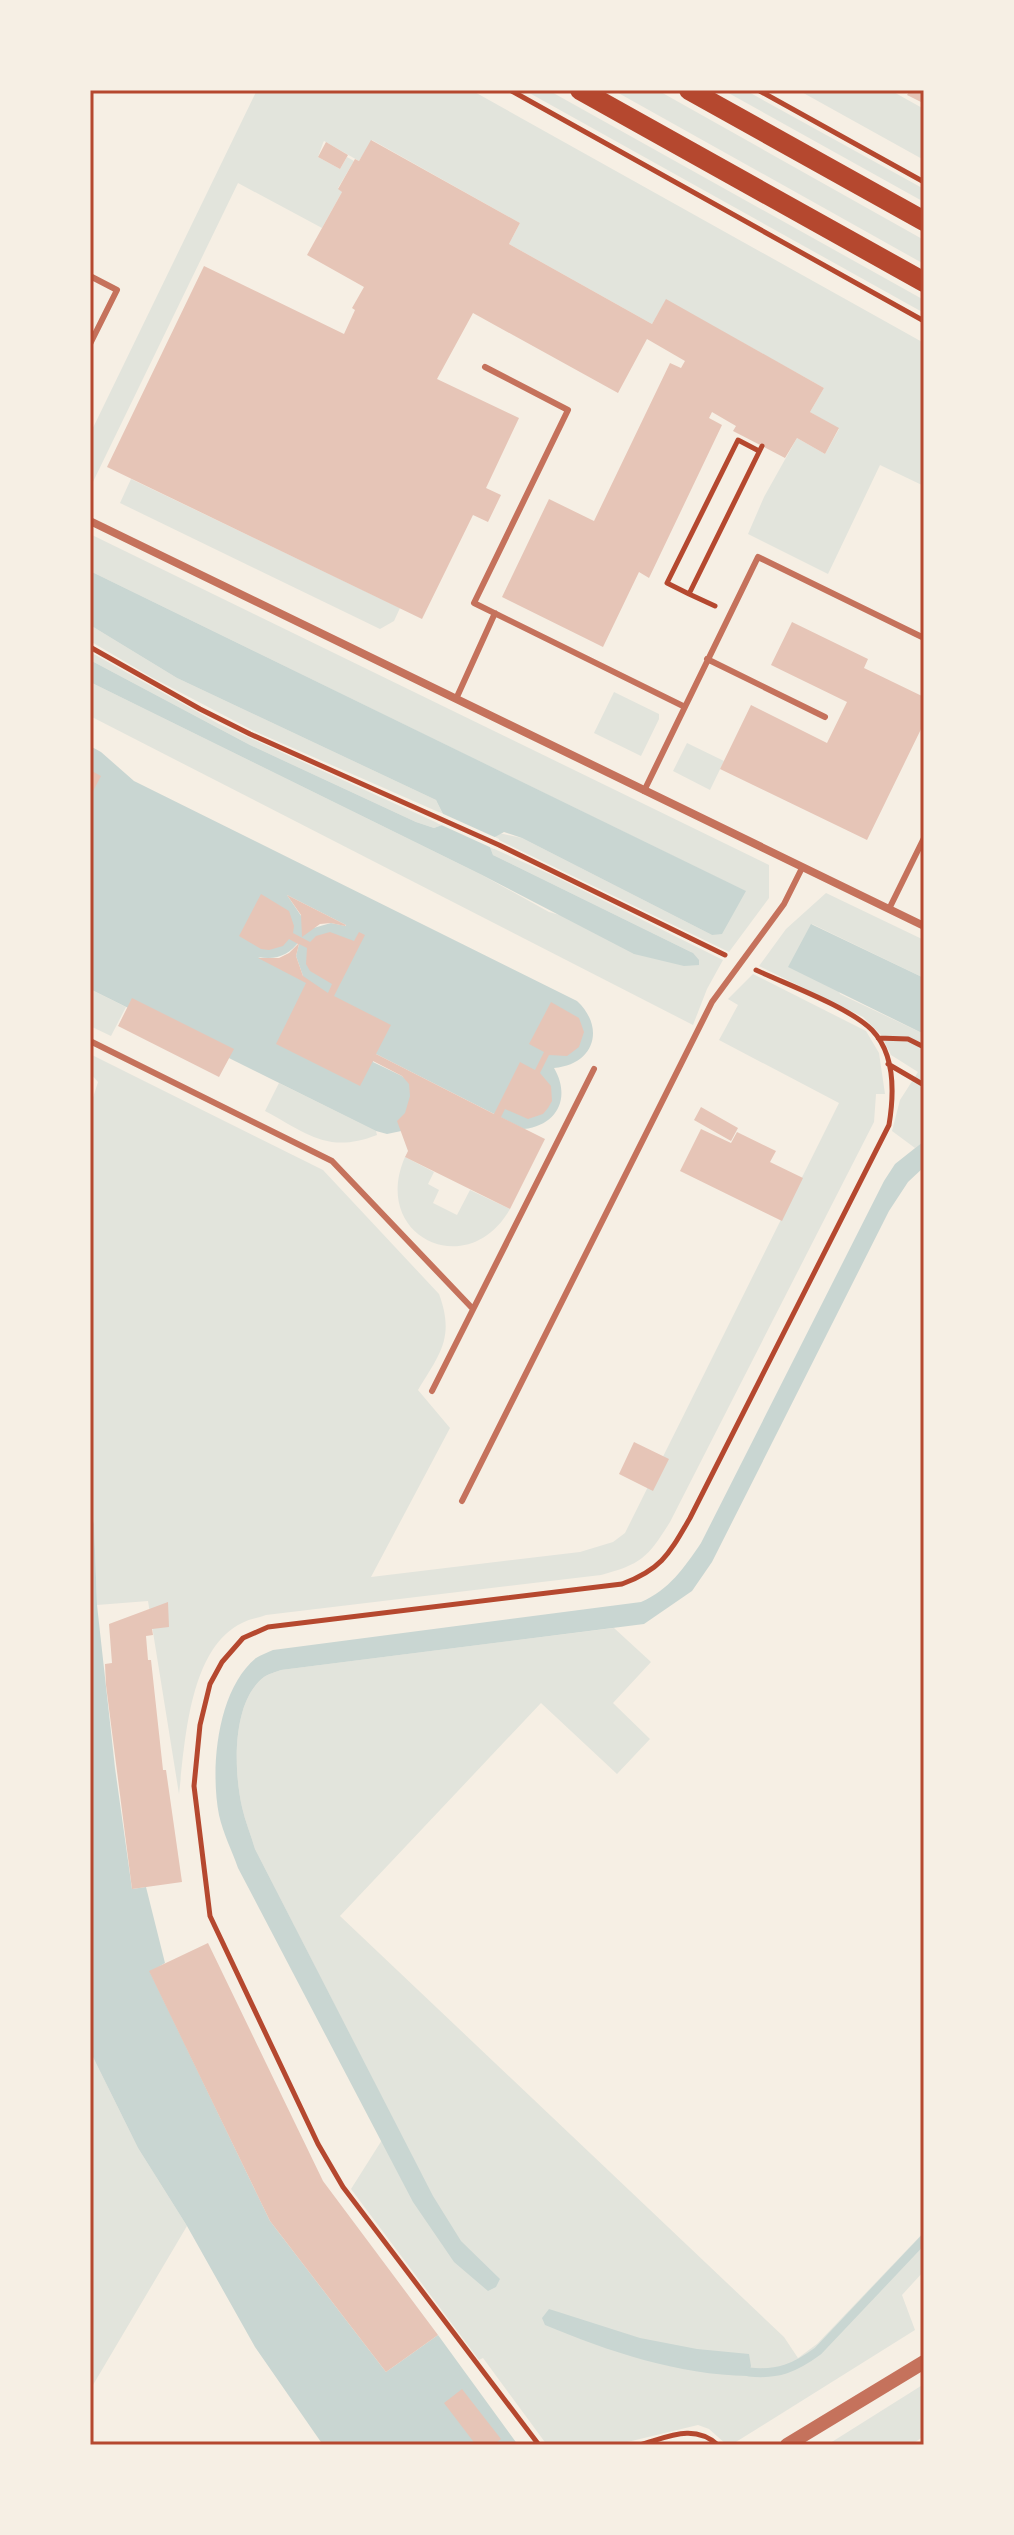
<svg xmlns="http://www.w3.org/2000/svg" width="1014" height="2535" viewBox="0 0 1014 2535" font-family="'Asap Condensed',sans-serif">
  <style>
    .green { fill: #e2e4dc }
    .water { fill: #c9d6d2; fill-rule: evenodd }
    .pier { fill: #f6efe4 }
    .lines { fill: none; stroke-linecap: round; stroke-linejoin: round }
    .stream { stroke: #c9d6d2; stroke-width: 9 }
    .building { fill: #e6c5b7; fill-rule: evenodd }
    .path { stroke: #b5482f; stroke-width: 5 }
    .service { stroke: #c5725c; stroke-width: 6 }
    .minor { stroke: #c5725c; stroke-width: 8 }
    .tertiary { stroke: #c5725c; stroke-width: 14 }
    .primary { stroke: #b5482f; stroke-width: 20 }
    .neatline { fill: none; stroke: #b5482f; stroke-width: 3 }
  </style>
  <rect width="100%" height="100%" fill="#f6efe4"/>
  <path class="green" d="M257 90H471L924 343V486L880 465 828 574 748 534 764 497 797 438 825 454 839 429 810 412 824 388 666 300 652 324 509 244 520 223 372 140 359 161 324 141 323 143 318 157 340 169 347 157 354 161 338 188 342 192 322 228 238 183 90 488V434Z
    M524 90H548L924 300V313Z
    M613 90 659 91 924 240V264Z
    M723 90H745L924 189V202Z
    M798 90H890L924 109V160Z
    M131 479 400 608 394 621 380 629 120 503Z
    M90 534 769 865V898L729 952 501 841 495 837 499 833 522 838 712 935 745 891 90 571Z
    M90 625 177 678 436 800 443 814 252 730 151 677 90 641Z
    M90 652 219 724 442 825 434 828 416 822 250 745 90 660Z
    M90 682 482 875 549 912 693 953 493 855 490 847 554 876 723 960 707 989 693 1025 90 716Z
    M614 692 659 714V719L641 756 594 733Z
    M687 743 724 761 710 790 673 771Z
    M826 893 924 940V978L812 924 840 994 924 1034V1141L915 1148 892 1131 900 1100 918 1072 891 1055 881 1035 863 1017 759 966 786 929Z
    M753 974 866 1031 879 1053 885 1094H876L874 1122 670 1522C648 1557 642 1564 601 1575L266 1615C258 1618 249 1619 242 1623 189 1648 185 1743 179 1794L148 1601 97 1605 94 1524 90 1506V1107L98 1082 90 1073V1054L323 1170 439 1294C455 1337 440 1354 418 1390L450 1428 371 1577 580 1552 613 1542 625 1533 839 1103 719 1040 738 1005 728 999Z
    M90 989 126 1007 111 1036 90 1026Z
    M279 1083 376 1131 377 1135C328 1154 308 1134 265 1111Z
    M405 1157 434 1172 428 1184 439 1190 433 1203 457 1215 470 1190 510 1209C468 1283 370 1237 405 1157Z
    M614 1628 651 1662 613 1703 650 1739 617 1774 541 1703 340 1916 784 2337 798 2358 817 2344 924 2232V2271L902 2295 915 2330 731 2445H727L709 2429 698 2425 615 2445H547L483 2358 479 2360 351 2189 394 2121 255 1849C251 1835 245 1821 242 1807 234 1772 231 1702 264 1677 268 1674 276 1672 281 1670Z
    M90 2051 138 2148 187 2226 90 2390Z
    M924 2384V2436L911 2445H827Z"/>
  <path class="water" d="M90 571 746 891 722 934 712 935 522 838 504 832 495 837 490 847 493 855 693 953 699 960V965L684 966 634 954 482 875 90 682V660L250 745 416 822 434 828 442 825 443 814 436 800 177 678 90 625Z
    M90 746 101 752 134 781 577 1001C606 1028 594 1065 554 1068 571 1097 558 1125 524 1129L376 1054 373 1062 402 1076 417 1089 406 1130 387 1134 376 1131 90 989ZM287 895 346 925V926L331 923 310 929ZM300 940 296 956 303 976 258 957C276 960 289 956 300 940Z
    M811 924 924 978V1034L788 967Z
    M924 1141V1167L908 1182 889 1211 712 1562 692 1591 644 1624 281 1670C276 1672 268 1674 264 1677 231 1702 234 1772 242 1807 245 1821 251 1835 255 1849L433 2196 461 2241 500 2279 496 2287 488 2291 454 2262 413 2202 238 1868C232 1851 223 1833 219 1815 210 1769 217 1690 256 1658 261 1655 268 1652 273 1650L641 1602C669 1590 684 1568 701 1543L884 1181 895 1164Z
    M90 1506 94 1524 97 1605 115 1768 132 1889 146 1887 165 1963 150 1972 270 2221 386 2372 438 2335 518 2445H323L255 2347 187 2226 138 2148 90 2051Z
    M549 2309 640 2338 697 2349 749 2354 751 2366 748 2376C679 2375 607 2351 545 2325L542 2318Z"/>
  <path class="pier" d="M439 812 499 839 494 849 437 823Z"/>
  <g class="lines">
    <path class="stream" d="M749 2372C778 2375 795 2368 818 2351L924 2239"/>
  </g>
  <path class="building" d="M910 90H924L921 102 907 95Z
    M371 140 520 223 509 244 652 324 666 299 824 388 810 412 839 428 825 454 797 438 785 458 733 431 736 426 712 412 709 418 722 425 649 578 639 572 603 647 502 597 549 499 594 521 670 363 681 368 685 361 647 339 618 393 473 313 437 379 519 418 486 488 501 495 488 522 473 515 422 619 107 467 204 266 344 334 355 310 352 308 364 287 307 255 342 192 338 189 355 159 359 161Z
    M326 142 348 155 340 169 318 157Z
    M792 622 868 659 864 668 924 697V723L867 840 720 769 751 705 827 743 847 702 771 665Z
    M90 770 101 776 90 797Z
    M261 894 289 911 294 926 293 933 310 942 316 936 330 932 354 941 359 932 365 935 334 996 391 1025 376 1054 494 1114 520 1062 535 1070 544 1052 529 1044 551 1002 579 1018 584 1032 579 1047 567 1056 549 1055 540 1073 551 1086 552 1101 548 1108 543 1114 528 1119 505 1109 501 1117 545 1139 510 1209 405 1157 408 1151 397 1121 405 1113 410 1096 409 1084 402 1076 373 1061 360 1086 276 1044 306 983 258 958H279L289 953 298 944 289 939 283 946 269 950 261 949 239 936ZM299 944 307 948 306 964 310 971 332 984 328 993 303 976 296 956Z
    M287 895 346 925 345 926 331 923 320 924 302 937 301 915Z
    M132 998 234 1049 219 1077 118 1026Z
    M701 1107 738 1128 731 1141 694 1120Z
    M701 1129 731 1143 737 1132 776 1151 770 1162 803 1178 782 1221 680 1171Z
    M634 1442 669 1459 653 1491 619 1474Z
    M168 1602 169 1627 152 1629 153 1635 146 1636 148 1660H151L163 1770H166L182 1882 132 1889 106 1685 105 1664 112 1663 109 1624Z
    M208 1943 323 2181 438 2335 386 2372 270 2221 149 1971Z
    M462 2389 501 2439 493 2445H476L444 2403Z"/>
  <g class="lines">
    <path class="path" d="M510 90 924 321
      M758 90 924 182
      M689 594 667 583 738 440 759 451
      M715 606 689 594 762 446
      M90 647 200 709 250 734 499 845 725 955
      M878 1038 908 1039 924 1047
      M888 1064 924 1085
      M539 2445 343 2187 318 2144 210 1916 194 1786 200 1725 210 1684 222 1662 243 1638 268 1627 622 1584C662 1569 669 1554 690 1518L889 1125C894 1095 896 1055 872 1030 849 1007 788 985 756 970
      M639 2445C668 2437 694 2423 718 2445"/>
    <path class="service" d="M90 276 117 290 90 344
      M485 367 568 410 474 603 685 707
      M707 659 825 717
      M456 699 495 613
      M644 791 758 557 924 638
      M889 909 924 838
      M90 1041 332 1161 473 1309
      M432 1391 594 1069
      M462 1501 712 1002 784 904 802 868"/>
    <path class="minor" d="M90 521 924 926"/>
    <path class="tertiary" d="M787 2445 924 2362"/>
    <path class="primary" d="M580 90 924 282
      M689 90 924 221"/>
  </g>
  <rect width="1014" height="2535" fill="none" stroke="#f6efe4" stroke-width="184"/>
  <rect x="92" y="92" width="830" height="2351" class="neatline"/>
</svg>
